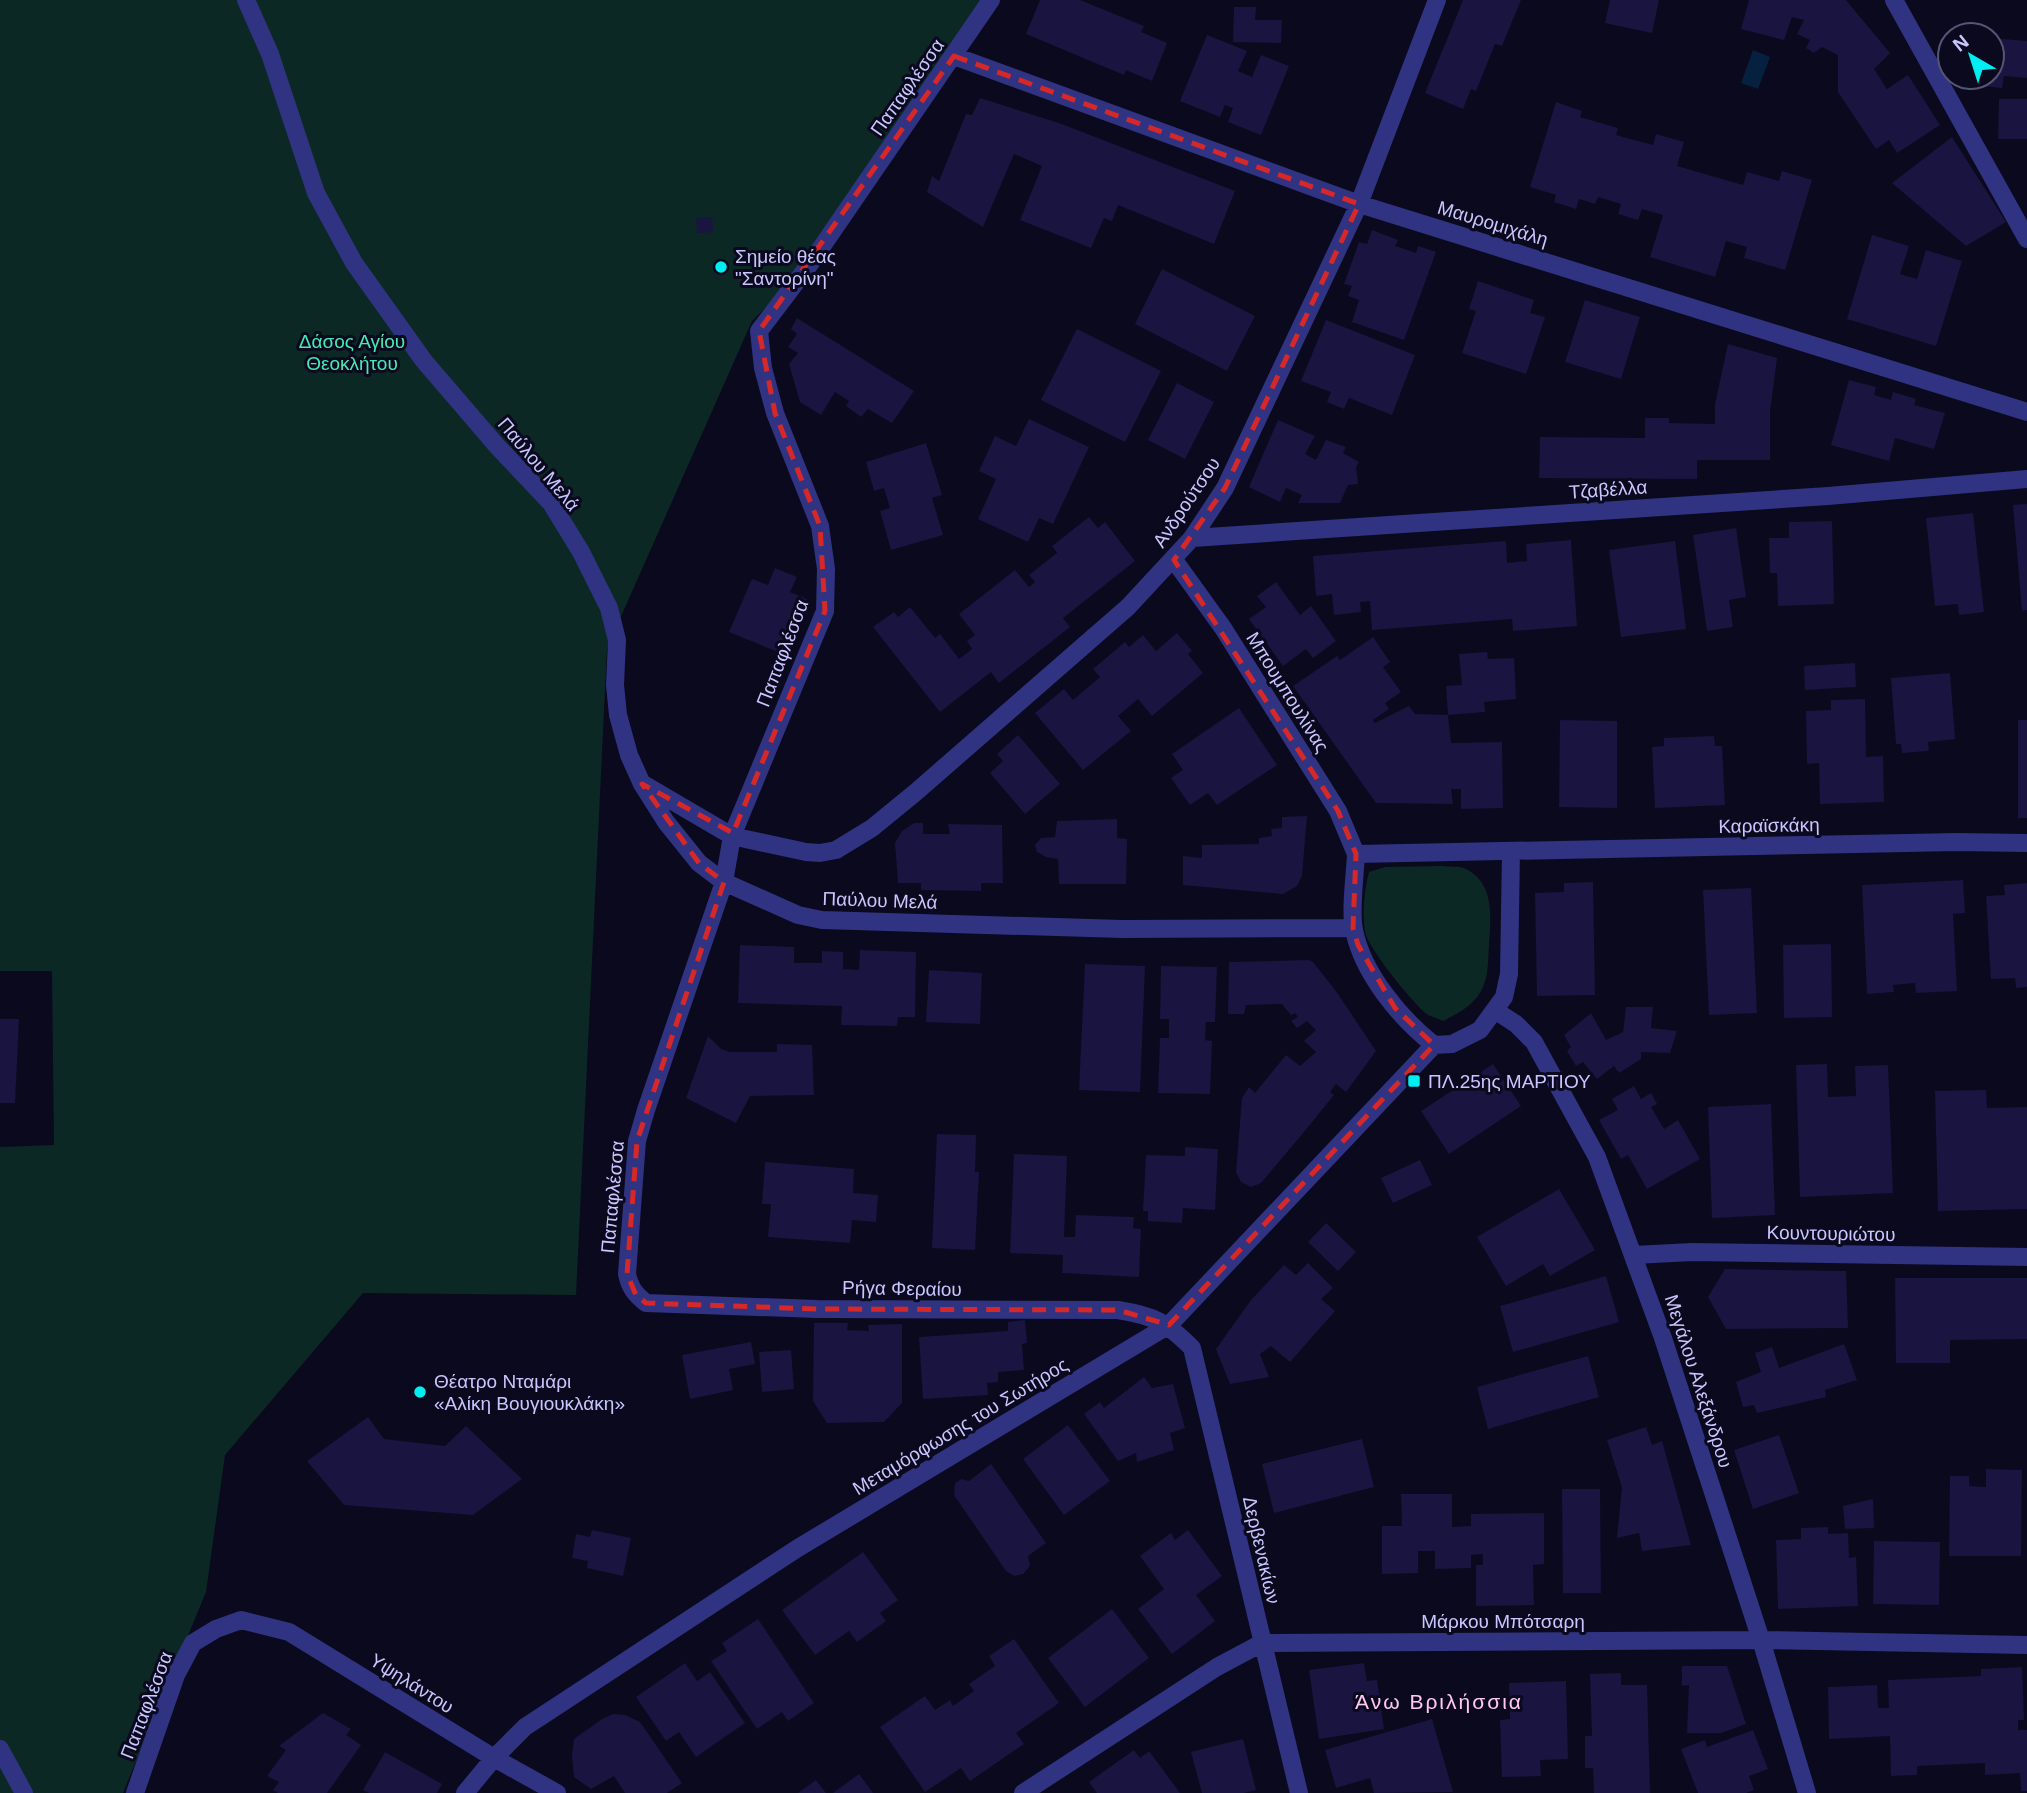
<svg xmlns="http://www.w3.org/2000/svg" width="2027" height="1793" viewBox="0 0 2027 1793" font-family="Helvetica,sans-serif">
  <style>
    .green { fill: #0c2825 }
    .water { fill: #062040 }
    .building { fill: #191440 }
    .lines { fill: none; stroke-linecap: round; stroke-linejoin: round }
    .minor { stroke: #2f3382; stroke-width: 18 }
    .marked { fill: none; stroke: #d62828; stroke-width: 5; stroke-dasharray: 14 9; stroke-linejoin: round }
    .poi-dot { fill: #00edf1; stroke: #0b091d; stroke-width: 2.5 }
    .labels { text-anchor: middle; stroke-width: 6; stroke-linejoin: round; paint-order: stroke }
    .street-label { font-size: 19px; fill: #c8c6ff; stroke: #0b091d }
    .poi-label { font-size: 19px; fill: #c8c6ff; stroke: #0b091d; text-anchor: start }
    .park-label { font-size: 19px; fill: #46eab4; stroke: #0b091d }
    .neighbourhood-label { font-size: 21px; letter-spacing: 2px; fill: #ffc8f0; stroke: #0b091d }
  </style>
  <rect width="100%" height="100%" fill="#0b091d"/>
  <path class="green" d="M0 0H981L810 264 752 321 607 648 576 1295 363 1293 225 1455 206 1592 123 1793H0V1147L54 1145 52 971H0Z
    M1443 866C1449 867 1459 866 1464 868 1495 882 1491 917 1489 944 1488 960 1489 977 1481 991 1473 1006 1458 1013 1443 1021 1439 1019 1433 1017 1428 1015 1414 1005 1368 948 1365 932 1362 912 1364 891 1369 872L1385 867Z"/>
  <path class="water" d="M1753 50 1770 57 1758 89 1741 83Z"/>
  <path class="building" d="M1040 0H1080L1144 26 1141 32 1167 43 1152 81 1126 70 1124 75 1026 34Z
    M1463 0H1521L1502 46 1495 44 1476 91 1471 89 1463 109 1425 93Z
    M1610 0H1659L1652 33 1605 23Z
    M1749 0H1846L1890 53 1874 69 1887 89 1908 75 1940 125 1897 153 1889 140 1876 149 1838 92V55L1822 47 1814 53 1806 48 1810 40 1797 34 1804 20 1792 17 1784 40 1741 29Z
    M1234 7H1256L1255 20H1282L1281 43 1233 42Z
    M1207 35 1247 51 1238 71 1252 77 1261 55 1289 66 1261 135 1228 122 1233 108 1225 105 1220 117 1180 101Z
    M1992 38 2027 41V78L2004 76 2002 88 1981 86 1982 77H1992Z
    M980 98 1059 123 1235 191 1214 244 1118 205 1112 221 1104 218 1091 248 1020 220 1042 166 1014 154 983 227 973 221 927 192 932 176 939 181 966 114 972 115Z
    M1999 99H2027V139H1998Z
    M1556 102 1582 111 1580 117 1618 128 1616 135 1653 145 1656 134 1684 142 1677 166 1743 185 1747 172 1779 181 1782 171 1812 180 1785 270 1744 258 1747 247 1726 241 1715 277 1650 257 1663 215 1642 209 1638 220 1618 214 1621 204 1598 197 1595 204 1579 199 1576 209 1554 202 1556 195 1530 187Z
    M1952 137 2006 222 1966 246 1892 183Z
    M712 217 713 232 697 233 696 218Z
    M1372 230 1398 240 1395 246 1416 253 1418 246 1436 252 1404 340 1352 322 1359 300 1348 296 1352 286 1344 284 1359 242 1367 244Z
    M1872 235 1909 246 1900 274 1917 279 1926 250 1962 261 1936 346 1847 319Z
    M1162 269 1255 316 1227 371 1135 324Z
    M1478 281 1534 300 1530 313 1545 317 1526 374 1462 353 1476 311 1469 309Z
    M1585 300 1640 317 1621 379 1565 362Z
    M797 318 914 391 892 423 868 409 861 417 846 406 849 401 835 392 821 415 800 402 789 364 798 353 788 347 797 334 791 329Z
    M1326 320 1415 355 1392 415 1349 398 1344 409 1327 402 1331 392 1301 381Z
    M1077 329 1161 371 1125 442 1041 400Z
    M1728 344 1777 358 1770 412V460H1697V479L1539 478 1540 437 1645 438V418H1669V423L1715 424V404Z
    M1849 380 1876 387 1874 395 1891 400 1893 392 1916 399 1914 405 1945 413 1934 449 1895 438 1889 461 1831 445Z
    M1177 383 1214 402 1185 459 1148 440Z
    M1029 419 1089 447 1053 524 1039 518 1028 542 978 519 996 479 979 471 995 436 1016 446Z
    M1278 420 1315 436 1305 454 1316 460 1326 440 1346 447 1343 453 1359 462 1356 467 1358 484 1348 485 1340 503H1298L1302 495 1286 488 1280 502 1249 487Z
    M926 443 942 495 932 498 943 535 891 550 880 511 890 508 884 488 874 491 866 462Z
    M2027 504V610L2022 611 2013 505Z
    M1973 513 1984 612 1959 615 1958 604 1935 606 1926 518Z
    M1089 517 1098 528 1105 522 1135 561 1063 618 1070 627 999 683 991 672 940 712 873 627 894 612 898 617 910 607 935 638 940 634 959 659 972 649 967 641 975 635 959 614 1015 570 1029 587 1035 582 1029 575 1057 553 1052 546Z
    M1832 521 1834 604 1778 606 1777 573H1770L1769 538H1789V522Z
    M1736 528 1746 597 1729 600 1733 627 1707 631 1693 535Z
    M1571 540 1577 626 1513 631 1512 619 1372 630 1370 601 1360 602 1361 612 1334 615 1332 594 1316 596 1313 556 1506 541 1507 563 1527 561 1526 544Z
    M1675 541 1686 629 1621 637 1609 550Z
    M775 568 797 577 790 592 807 599 783 654 729 632 752 579 768 585Z
    M1276 582 1300 615 1311 606 1336 641 1313 658 1306 649 1283 666 1249 619 1266 607 1257 596Z
    M1177 633 1192 651 1188 654 1203 673 1152 716 1138 699 1118 716 1131 731 1083 770 1035 713 1064 689 1073 700 1100 677 1093 669 1125 642 1129 647 1143 635 1156 651Z
    M1373 637 1390 662 1383 667 1401 692 1385 703 1389 709 1373 720 1375 723 1409 706 1415 714 1448 715 1451 743 1502 742 1503 808 1461 809V789H1451L1453 804 1376 803 1293 686 1337 656 1340 660Z
    M1487 652 1488 659 1514 658 1516 699 1484 702 1485 712 1448 715 1446 686 1462 685 1459 654Z
    M1855 663 1856 687 1805 690 1804 666Z
    M1950 673 1955 739 1928 742 1929 751 1902 753 1901 744H1896L1891 678Z
    M1865 699 1866 757 1883 756 1884 802 1820 804 1819 763 1807 764 1806 711 1831 710V700Z
    M1239 708 1277 765 1217 805 1208 793 1190 805 1171 778 1183 770 1172 754Z
    M1560 720 1617 721V808L1559 807Z
    M2018 720H2027V818H2018Z
    M1018 735 1060 784 1025 814 990 773 1003 761 997 754Z
    M1714 736 1715 746H1722L1725 805 1655 808 1652 747 1664 746V738Z
    M1307 816 1302 876 1297 886 1283 894 1183 885V856L1202 858V845L1259 844V838L1272 836 1271 829 1282 828V817Z
    M1117 819V838L1127 839 1126 884H1059L1058 859 1046 857 1037 852 1035 845 1041 838 1055 837 1057 821Z
    M914 823H923V834H950L948 824 1002 825 1003 883H981V891L921 890V883H898L895 843 902 831Z
    M1963 880 1965 913 1953 914 1957 991 1916 993 1915 983 1893 985 1894 992 1867 994 1862 885Z
    M1593 882 1595 995 1537 996 1535 893 1564 892V883Z
    M2027 883V987L2016 988 2015 978 1991 979 1986 896 2005 895 2004 885Z
    M1751 888 1757 1013 1709 1015 1703 890Z
    M1831 944 1832 1017 1784 1018 1783 945Z
    M740 945 794 947V963H822V951L843 952V969L859 970 860 950 916 952 915 1017H898L897 1026 841 1025 842 1006 738 1003Z
    M1309 960 1313 962 1336 991 1376 1051 1346 1092 1336 1084 1330 1092 1334 1095 1304 1132 1261 1183 1251 1187 1241 1182 1236 1172 1242 1098 1249 1087 1255 1093 1286 1055 1300 1066 1316 1052 1304 1041 1316 1030 1307 1021 1297 1028 1291 1021 1298 1017 1295 1013 1291 1015 1282 1004 1246 1005 1244 1014H1228L1229 962Z
    M1085 964 1145 966 1140 1092 1079 1090Z
    M1161 966 1217 967 1215 1022H1206L1205 1040 1212 1041 1210 1094 1158 1093 1160 1038H1169V1019H1160Z
    M929 970 982 973 980 1024 926 1022Z
    M1626 1007H1653L1651 1028 1677 1031 1670 1053 1641 1052V1059L1619 1073 1614 1066 1597 1079 1583 1062 1576 1066 1567 1051 1571 1047 1564 1035 1591 1013 1606 1040 1623 1032Z
    M0 1019H19L15 1103H0Z
    M708 1036 721 1049 730 1052H777V1044L812 1045 814 1095 750 1096 736 1123 686 1098Z
    M1493 1064 1521 1106 1449 1154 1421 1111Z
    M1827 1064 1828 1097 1856 1096 1855 1066 1888 1065 1893 1193 1800 1197 1796 1065Z
    M1634 1086 1641 1099 1651 1093 1657 1104 1651 1107 1664 1129 1678 1120 1700 1159 1647 1189 1628 1155 1621 1159 1599 1120 1618 1110 1612 1099Z
    M1986 1090 1987 1108 2027 1107V1209L1938 1211 1935 1091Z
    M1771 1104 1775 1215 1712 1218 1708 1107Z
    M937 1134 976 1135 975 1172H979L975 1250 932 1248Z
    M1185 1147 1218 1149 1215 1210 1183 1208 1182 1223 1148 1221V1211H1143L1146 1155 1185 1156Z
    M1014 1154 1067 1156 1064 1237H1075L1076 1215 1134 1217 1133 1228 1141 1229 1139 1277 1062 1273 1063 1255 1010 1253Z
    M1420 1160 1432 1185 1393 1203 1381 1178Z
    M765 1162 854 1169 853 1193 878 1195 876 1222 852 1220 850 1243 768 1237 771 1204H762Z
    M1559 1189 1595 1250 1550 1276 1543 1264 1506 1286 1477 1237Z
    M1326 1223 1356 1252 1338 1271 1308 1242Z
    M1308 1263 1333 1288 1321 1299 1335 1311 1290 1362 1271 1346 1260 1354 1269 1377 1230 1384 1216 1349 1251 1300 1284 1265 1296 1275Z
    M1725 1269 1846 1271 1848 1328 1726 1329 1708 1297Z
    M1606 1276 1619 1322 1513 1352 1500 1306Z
    M1895 1278H2027V1339L1950 1340V1363H1896Z
    M1025 1320 1027 1343 1022 1344 1024 1370 998 1372V1382L987 1383 988 1395 923 1399 919 1337 1008 1331V1322Z
    M814 1323H848L847 1330 869 1331 868 1325 902 1324V1403L884 1422 827 1423 813 1401Z
    M751 1342 755 1364 729 1369 733 1390 690 1399 682 1355Z
    M1844 1344 1857 1380 1825 1390 1826 1397 1757 1413 1754 1405 1743 1407 1736 1382 1761 1372 1755 1353 1772 1347 1779 1368Z
    M791 1350 794 1389 762 1392 759 1352Z
    M1588 1356 1599 1397 1488 1429 1477 1387Z
    M1144 1377 1152 1388 1173 1384 1185 1428 1170 1433 1174 1450 1137 1462 1136 1453 1118 1461 1084 1414 1100 1402 1104 1408Z
    M368 1417 384 1439 445 1446 466 1426 522 1479 473 1515 344 1505 307 1461Z
    M1068 1425 1110 1481 1064 1515 1023 1459Z
    M1646 1427 1652 1445 1662 1441 1691 1545 1642 1551 1639 1533 1617 1538 1622 1487 1607 1440Z
    M1779 1435 1799 1493 1753 1509 1734 1450Z
    M1362 1439 1374 1487 1274 1513 1262 1464Z
    M991 1464 1046 1543 1028 1556 1030 1566 1023 1574 1014 1576 1006 1571 954 1495 955 1483 962 1479 969 1481Z
    M1986 1469 2022 1470 2021 1556H1949L1950 1476H1969V1486L1986 1487Z
    M1562 1489H1600L1601 1593H1563Z
    M1401 1494H1452V1527L1471 1526V1514L1544 1513V1564L1533 1565 1534 1605 1476 1606V1565H1483V1554L1471 1555V1568L1435 1569V1551H1418V1573L1382 1574V1526H1402Z
    M1873 1499 1874 1528 1845 1529 1843 1506Z
    M1828 1527V1534L1848 1533 1849 1558 1856 1557 1858 1606 1778 1609 1776 1540 1801 1539V1528Z
    M592 1530 631 1538 623 1576 587 1568 588 1561 572 1558 576 1534 590 1537Z
    M1188 1530 1222 1576 1196 1595 1215 1621 1172 1654 1138 1609 1164 1589 1140 1556 1171 1533 1175 1540Z
    M1874 1541 1940 1542 1939 1605 1873 1604Z
    M863 1552 898 1600 880 1613 886 1621 857 1642 849 1631 815 1655 782 1610Z
    M1112 1609 1149 1658 1085 1707 1048 1658Z
    M758 1619 814 1703 788 1721 782 1712 757 1729 711 1661 727 1651 722 1643Z
    M1014 1639 1059 1703 1016 1733 1024 1744 970 1781 961 1768 925 1792 880 1727 925 1696 935 1710 950 1700 953 1706 974 1691 969 1684 995 1666 989 1656Z
    M685 1663 697 1681 710 1672 745 1723 696 1757 679 1732 666 1741 636 1697Z
    M1364 1663 1367 1681 1377 1680 1384 1729 1319 1739 1309 1670Z
    M1682 1666H1727L1746 1724 1721 1733H1687L1689 1685 1682 1686Z
    M2022 1667 2024 1720H2018V1730H2027V1791H2021L2020 1773 1985 1775V1763L1917 1766V1775L1891 1776 1890 1736 1829 1739 1828 1687 1877 1685 1878 1708H1889L1888 1680 1981 1676V1669Z
    M1621 1673V1685H1647L1650 1793H1594L1593 1768H1585V1736H1592L1590 1674Z
    M1566 1681 1568 1759 1540 1760 1541 1776 1502 1777 1500 1720 1510 1719 1509 1683Z
    M323 1713 351 1729 346 1735 361 1745 327 1793H278L273 1790 279 1782 267 1776 286 1750 279 1746Z
    M613 1714 625 1715 640 1722 682 1783 667 1793H625L614 1776 591 1789 574 1777 572 1756 574 1739 602 1719Z
    M1432 1719 1453 1792 1374 1793 1370 1778 1336 1788 1325 1750Z
    M1753 1730 1768 1769 1749 1776 1754 1790 1746 1793H1698L1681 1749 1705 1740 1707 1747Z
    M1243 1739 1256 1790 1244 1793H1202L1191 1752Z
    M1134 1750 1140 1758 1149 1751 1180 1793H1097L1089 1782Z
    M385 1752 442 1784 437 1793H369L363 1790Z
    M859 1774 873 1793H833Z
    M816 1780 826 1793H798Z"/>
  <g class="lines">
    <path class="minor" d="M246 0 270 54 316 193 354 263 424 361 497 446 551 503 581 552 609 608 617 640 615 685 618 715 629 755 642 784 666 822 699 863 724 882 798 915 822 920 1122 929 1353 928
      M991 0 812 261 759 331 763 368 775 413 820 526 826 569 825 611 732 836 724 882 646 1110 637 1141 627 1274C630 1288 635 1294 646 1303L817 1309 1118 1310C1155 1316 1166 1322 1192 1348L1299 1793
      M1894 0 2027 239
      M954 56 1359 204 2027 412
      M1192 538 1828 496 2027 479
      M1174 560 1223 628 1338 811 1356 854
      M645 785 732 836 806 852 820 853 836 850 872 828 916 792 1128 607 1192 538 1225 488 1359 204 1437 0
      M1511 851 1509 974 1504 997 1480 1030 1452 1044 1434 1045C1400 1018 1363 974 1354 930 1350 911 1355 875 1356 854L1957 842 2027 843
      M1496 1011 1516 1024 1534 1042 1597 1157 1663 1338 1761 1640 1807 1793
      M1634 1255 1692 1252 2027 1257
      M0 1749 24 1793
      M135 1793 176 1675 193 1643 216 1629 241 1620 289 1632 494 1758 557 1793
      M465 1793 494 1758 525 1727 798 1548 1169 1325 1434 1045
      M1023 1793 1217 1667 1262 1643 1761 1640 2027 1645"/>
  </g>
  <path class="marked" d="M954 56 1359 204 1225 488 1174 560 1338 811 1356 854 1353 928 1358 945 1395 1008 1434 1045 1169 1325 1118 1310 817 1309 646 1303 636 1295 627 1274 637 1141 724 882 699 863 642 784 733 833 825 611 820 526 775 413 759 331Z"/>
  <g class="poi-dot">
    <circle cx="721" cy="267" r="7"/>
    <rect x="1407" y="1074" width="14" height="14" rx="3.5"/>
    <circle cx="420" cy="1392" r="7"/>
  </g>
  <g class="labels">
    <g class="street-label">
      <text transform="translate(907 87) rotate(-55)" y="7">Παπαφλέσσα</text>
      <text transform="translate(1493 223) rotate(17)" y="7">Μαυρομιχάλη</text>
      <text transform="translate(539 464) rotate(50)" y="7">Παύλου Μελά</text>
      <text transform="translate(1608 489) rotate(-4)" y="7">Τζαβέλλα</text>
      <text transform="translate(1186 502) rotate(-56)" y="7">Ανδρούτσου</text>
      <text transform="translate(782 653) rotate(-69)" y="7">Παπαφλέσσα</text>
      <text transform="translate(1288 692) rotate(58)" y="7">Μπουμπουλίνας</text>
      <text transform="translate(1769 825) rotate(-1)" y="7">Καραϊσκάκη</text>
      <text transform="translate(880 900) rotate(2)" y="7">Παύλου Μελά</text>
      <text transform="translate(612 1197) rotate(-85)" y="7">Παπαφλέσσα</text>
      <text transform="translate(1831 1233) rotate(1)" y="7">Κουντουριώτου</text>
      <text transform="translate(902 1288) rotate(1)" y="7">Ρήγα Φεραίου</text>
      <text transform="translate(1699 1381) rotate(72)" y="7">Μεγάλου Αλεξάνδρου</text>
      <text transform="translate(960 1426) rotate(-31)" y="7">Μεταμόρφωσης του Σωτήρος</text>
      <text transform="translate(1262 1550) rotate(77)" y="7">Δερβενακίων</text>
      <text x="1503" y="1628">Μάρκου Μπότσαρη</text>
      <text transform="translate(412 1683) rotate(32)" y="7">Υψηλάντου</text>
      <text transform="translate(146 1705) rotate(-69)" y="7">Παπαφλέσσα</text>
    </g>
    <g class="poi-label">
      <text x="735" y="263">Σημείο θέας<tspan x="735" dy="22">"Σαντορίνη"</tspan></text>
      <text x="1428" y="1088">ΠΛ.25ης ΜΑΡΤΙΟΥ</text>
      <text x="434" y="1388">Θέατρο Νταμάρι<tspan x="434" dy="22">«Αλίκη Βουγιουκλάκη»</tspan></text>
    </g>
    <g class="park-label">
      <text x="352" y="348">Δάσος Αγίου<tspan x="352" dy="22">Θεοκλήτου</tspan></text>
    </g>
    <g class="neighbourhood-label">
      <text x="1439" y="1709">Άνω Βριλήσσια</text>
    </g>
  </g>
  <g transform="translate(1971 56) rotate(321)"><circle r="33" fill="#0b091d" stroke="#575577" stroke-width="2"/>
  <path d="M0-5L12 26L0 18L-12 26Z" fill="#00edf1"/>
  <text y="-10" font-size="19" font-weight="bold" text-anchor="middle" fill="#c8c6ff">N</text>
  </g>
</svg>
